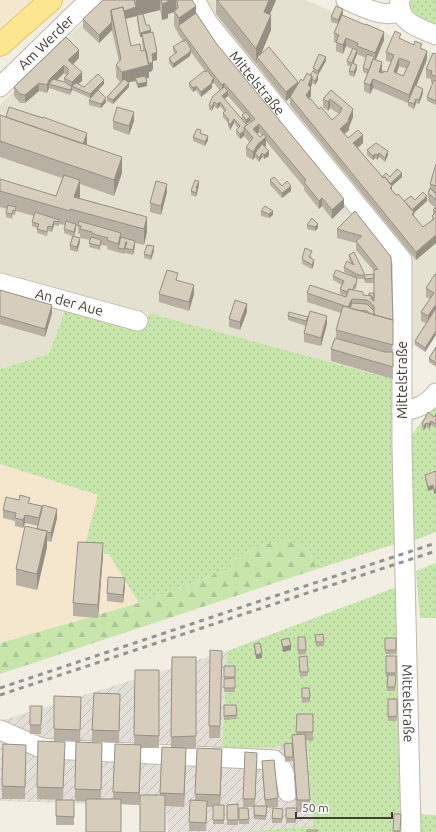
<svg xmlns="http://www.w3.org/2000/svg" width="436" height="832" viewBox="0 0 436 832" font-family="Ubuntu,sans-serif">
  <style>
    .residential { fill: #e5e1d1 }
    .commercial { fill: #f4e7ce }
    .industrial { fill: url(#industrial-furrows) }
    .grass { fill: url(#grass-dots) }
    .forest { fill: url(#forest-firs) }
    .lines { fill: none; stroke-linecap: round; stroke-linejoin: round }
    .minor-casing { stroke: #c0b9a9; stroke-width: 21 }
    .major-casing { stroke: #e2c461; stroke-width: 24 }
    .minor { stroke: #fff; stroke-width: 19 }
    .major { stroke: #fde691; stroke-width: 22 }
    .rail { stroke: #939393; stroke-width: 3; stroke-dasharray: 5 5; stroke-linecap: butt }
    .wall { fill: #b8b0a2; fill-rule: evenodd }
    .shaded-wall { fill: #969084 }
    .building { fill: #d6cdbc; stroke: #969084; fill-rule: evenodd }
    .labels { text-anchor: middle; stroke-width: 3.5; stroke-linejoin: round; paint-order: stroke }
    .street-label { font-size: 14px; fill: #433e34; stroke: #fff }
  </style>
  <defs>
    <pattern id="industrial-furrows" width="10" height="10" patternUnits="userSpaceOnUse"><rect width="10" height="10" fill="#e3dfd8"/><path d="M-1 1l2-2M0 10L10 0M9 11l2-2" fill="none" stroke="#c4c0ba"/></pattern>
    <pattern id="grass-dots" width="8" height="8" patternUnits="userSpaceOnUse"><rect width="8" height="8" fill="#c8e6ac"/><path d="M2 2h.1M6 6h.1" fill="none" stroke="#adc695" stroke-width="1.8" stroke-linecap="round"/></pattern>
    <pattern id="forest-firs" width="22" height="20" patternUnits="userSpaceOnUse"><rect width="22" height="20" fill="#c8e6ac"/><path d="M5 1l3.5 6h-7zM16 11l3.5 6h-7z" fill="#adc695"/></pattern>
  </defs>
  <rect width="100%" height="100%" fill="#f2eee3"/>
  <path class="residential" d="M109 0H305L436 54V312L393 379 70 292 49 354 0 369V105L54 50Z"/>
  <path class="commercial" d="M0 0H32L0 27Z
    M0 464 99 495 84 552 109 554 139 603 0 643Z"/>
  <path class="industrial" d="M227 651 222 750 307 744 313 827 241 832H168L166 806 0 801V721Z"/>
  <path class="grass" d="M411 0H436V26L413 15 409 6Z
    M65 309 139 328 149 313 393 379 398 543 317 569 307 549 288 540 266 544 235 558 230 569 139 603 109 554 83 552 98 495 0 464V369L49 354Z
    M436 402V532L412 541V435Z
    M436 563V618H420L416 571Z
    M402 585 405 832H241L313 826 307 744 222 751 227 651Z
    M419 814 436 815V832H419Z"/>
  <path class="forest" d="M288 540 307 549 317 569 0 674V643L139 603 230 569 235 558 266 544Z"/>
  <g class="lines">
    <g class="minor-casing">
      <g id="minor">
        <path id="s1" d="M195 0 208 23 402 260V447L411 832"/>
        <path d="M346 0C364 7 383 19 401 11"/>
        <path d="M400 0C396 22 421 29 436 35"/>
        <path id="s2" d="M0 87 80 9 93 0"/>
        <path id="s3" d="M0 283 138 321"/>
        <path d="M402 411C416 409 427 405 436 393"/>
        <path d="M0 730 39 747 50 749 274 760C285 769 286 779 288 792"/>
      </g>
    </g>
    <g class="major-casing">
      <path id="major" d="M0 45 51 0"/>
    </g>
    <use href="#minor" class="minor"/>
    <use href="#major" class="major"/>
    <path class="rail" d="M0 688 287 592 436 543
      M0 695 289 599 436 551"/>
  </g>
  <path class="wall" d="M103 0H192L196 13 216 43 344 207 332 219 322 206 319 209 304 190V187L266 141V146L265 147 269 156 264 159 262 157 259 162 255 157 253 160 246 156V147L250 143 244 136 240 139 236 134V130L238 128 234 123 230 130 228 126V123L223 117V113L224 111 220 106 217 109 214 106 212 111 209 109V105L220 91 214 83 212 84V88L201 97 196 90 193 92 189 87V83L205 71 191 52 190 56 173 68 169 63V58L175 54 173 51V47L183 41 178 34V33L174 26V12L168 14V18L162 20 160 10 143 14 146 25 151 32 157 60 153 61V68L152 71 149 72V78H146L147 86 138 88 135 81 128 82 129 87 113 104 107 101V97L120 82 116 77V65L119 62 112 30 99 43 83 28V19ZM137 16V20L140 37H142V43L143 50 141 51 131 46 125 19ZM228 96 244 114 242 115V120L246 124 250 121V122L247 125 224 99ZM259 132 262 136 260 137 257 134Z
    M216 0H276L270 14 271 30 261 54 298 83 310 75 313 72V68L326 61 318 75V80L315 85 312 83 311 87V96L309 99 332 120 339 114 330 108 328 111 323 107V99L331 90 353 117 349 127V130L344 134 348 138 363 143 358 148 382 177H402L392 186V190L396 195 404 201 415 200 427 201 414 213V216L423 227 432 220V216L433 215V210L435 208 428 201V193L430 188V184L436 164V243L416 260 290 105V97L286 101 257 65V63L256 64 216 14Z
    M343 13 342 15 384 40 376 60 382 71V73L387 72 391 62 386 61V52L401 39 422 48 427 59 416 86 423 93 419 104 416 103 414 109 408 106V103L373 88 370 94 364 91V83L367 74 363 72V68L366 58 357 54 353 64 357 69 354 77 349 75V71L351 67 347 65V61L352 49 346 46 343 54 336 51V43L334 42V33L338 24 331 22V17ZM399 66 407 69 403 76 397 73Z
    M436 54V105L427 101V97L433 84 431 83V79L426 78V69Z
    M79 58 73 64 82 81 78 84 84 87 104 84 90 98 72 90 70 95 49 88 47 93 39 91 25 103H20L14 96V87ZM64 73 66 75 64 78V82L57 80Z
    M89 100 106 102 101 108 89 105Z
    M0 115 87 145 122 173 114 196 80 184V196L79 198 147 217V232L144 245 135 243V246L133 255 125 253 126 247 124 254 107 249V246L101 245 100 250 89 247 90 240 80 238V234H78V227L76 226V229L74 236 80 242 77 252 70 250V245L72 236 64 233V229L65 225 59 224V226L54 225 52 232 48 231 47 236 37 233V228L32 226V222L34 216 16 211 15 215H13L12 219 6 217V213L7 209 0 207V179L56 196 62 178 0 157Z
    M113 121H134L129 135 113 129Z
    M201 134 208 140 205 146 193 141V137Z
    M367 150 388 155 385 162 379 157 377 160 375 158 373 160 367 155Z
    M270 180 282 186 291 191 282 198 270 185Z
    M199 185 196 197 191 195V191Z
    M167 192 161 215 150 212V203Z
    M261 211 273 215 269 218 261 216Z
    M355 211 391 257 393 379 331 361V349L336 338V330L341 313 307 302V293L346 297V296L340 294V289L342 285 333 280V276L357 283 356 289H354V290L363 295H369L374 293V283H365L364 279H358L344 272V267L351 263 349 259V255L365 275 374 274V271L356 250V243L337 238V229Z
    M312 218 318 228 315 231 307 229V225Z
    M154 251 151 260 144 258V254Z
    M312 256 311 258 314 264 312 269 302 264V259Z
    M436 275 425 352 415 345V341L426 323 421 321V312L430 299 426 297V288Z
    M178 280 194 294 189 311 159 302V294Z
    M0 290 52 313 45 337 0 324Z
    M247 312 240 330 229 327V319Z
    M288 316 308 319 327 324 321 346 304 342V333L306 326 288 320Z
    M436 347V367L429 362V358Z
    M436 414V428L431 425 429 429 426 427 424 430 422 428V424L434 417Z
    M436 472V493L434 494 433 489 428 491 425 479V475Z
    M30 503 42 511 57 518 51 542 47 541V547L37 590 16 585V569L38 526 25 523 23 528 15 526V521L3 518V510Z
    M103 556 98 618 73 616V603Z
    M125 587 123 603 107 601V593Z
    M315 635 324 642V646L316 647Z
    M298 637 306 650V654L298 655Z
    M385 638H396V654H385Z
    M281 640 291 650 283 652 281 644Z
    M254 644 262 658 256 659 254 648Z
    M222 651 220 738H209V726Z
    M386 656H396L395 691H387L388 677H386Z
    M172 657H196V749H186L184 807 165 806 160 795 162 747 171 748Z
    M299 657 308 672V676L300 677Z
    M224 666 235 677V692H224Z
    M135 670H159V748H141L139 805 75 801V789L102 755 101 799H113V792L134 745Z
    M302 688 310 698V702L302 703Z
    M388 699 397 716V721H388Z
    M224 705H236L237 719 224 720Z
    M30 706H42L41 734H30Z
    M120 706 119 743 92 742V730Z
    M81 709 80 742 54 741V729Z
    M313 714V741L306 740 310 800V812H297L296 823H286V808H296L293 761 285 762 284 748 292 743V735H296V732Z
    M197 748 222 761 220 805H224V824H213V807H207L206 831H189V822L195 800Z
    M65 754 63 800 37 799V787Z
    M26 757 25 799H2V786Z
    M257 761 255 806H265L262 770V761L278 798V807L267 808 266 820 254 819V807H243V799Z
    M74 800V825H56V816Z
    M238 804V825H227V805Z
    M239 808H248L249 824H239Z
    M283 813 282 823H272V818Z
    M394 814 400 832H393Z"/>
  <path class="shaded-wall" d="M136 0H160V10L113 22 111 14 136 7Z
    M168 0H176V12L174 11V12L168 14V18L162 20V4Z
    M269 0H276L264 28V12Z
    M196 6V22L179 27V18Z
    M343 9V13L338 24V20Z
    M271 15V30L259 59 257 57 256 64V49Z
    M112 22V30L99 43V35Z
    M151 30V35L142 34V37H140V33Z
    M384 32V40L375 61 370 75 375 57V53Z
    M346 38V46L343 54V45Z
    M191 49V53L190 56 173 68V64Z
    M79 50V58L68 69V60Z
    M357 50V54L352 67V63Z
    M427 51V59L409 104V95Z
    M157 52V60L153 61V68L152 71 149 72V78L136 81 135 78V81L122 84V72L148 64 152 54Z
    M326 57V61L318 75V71Z
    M399 58V66L394 81V72Z
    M382 62V71L379 80V72Z
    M64 65V73L52 85 49 84V88L47 93V85L49 80Z
    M357 65V69L354 77V72Z
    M82 72V81L75 87 72 86V90L70 95 72 82Z
    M318 75V80L315 85V81Z
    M312 76V85L309 91 311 88V96L306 103V95L308 85Z
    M214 79V83L212 84V88L201 97V92L212 80Z
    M373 79V88L370 94V85Z
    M104 80V84L90 98V94Z
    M147 82V86L138 88V84Z
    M298 82V91L286 101V92Z
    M39 83V91L25 103V95Z
    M129 83V87L113 104V100Z
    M224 83V91L222 93V85Z
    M196 86V90L193 92V88Z
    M423 89V93L419 104V100Z
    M228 91V96L222 101V96Z
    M106 98V102L101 108V104Z
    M330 99V108L328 111V102Z
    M416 99V103L414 109V104Z
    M214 102V106L212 111V107Z
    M220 102V106L217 109V104Z
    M353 109V117L349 127V130L340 138V129L348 120Z
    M134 112V121L129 135V126Z
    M250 117V121L246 124V120Z
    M234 119V123L230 130V125Z
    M259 124V132L253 137V129Z
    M244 131V136L240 139V134Z
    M87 133V145L82 147Z
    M363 135V143L353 151V143Z
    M208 136V140L205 146V142Z
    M266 137V146L258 152 255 153V157L253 160V152L258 144Z
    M269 151V156L264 159V155Z
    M388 151V155L385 162V158Z
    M262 153V157L259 162V158Z
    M379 153V157L377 160V155Z
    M375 154V158L373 160V156Z
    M122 157V173L114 196V180Z
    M402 173V177L392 186V194L388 185Z
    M80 180V196L75 210 74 197Z
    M199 181V185L196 197V188Z
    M167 184V192L161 215V206Z
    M291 186V191L282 198V193Z
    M427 196V201L414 213V221L410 212Z
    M322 198V206L319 209V201Z
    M344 199V207L332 219V210Z
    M273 211V215L269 218V214Z
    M147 217V232L144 245V229Z
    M54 221V225L52 232V227Z
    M76 224V229L74 237V232Z
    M318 224V228L315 231V227Z
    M121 233V241L118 248V244Z
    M436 235V243L416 260V252Z
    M80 238V242L77 252V247Z
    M135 241V246L133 255V250Z
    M126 242V247L124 254V249Z
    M154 246V251L151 260V256Z
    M314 260V264L312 269V265Z
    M194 285V294L189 311V302Z
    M352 299V307L349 313 348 307Z
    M247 304V312L240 330V322Z
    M436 304V312L428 325V316Z
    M52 305V313L45 337V329Z
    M327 316V324L321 346V338Z
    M436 331V335L425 352V348Z
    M431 421V425L429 429V424Z
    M426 423V427L424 430V426Z
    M433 485V489L428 491V487Z
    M436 489V493L434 494V490Z
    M42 506V514L39 527V518Z
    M57 509V518L51 542V533Z
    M25 515V523L23 528V520Z
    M47 531V547L37 590V574Z
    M103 543V556L98 618V605Z
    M125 578V587L123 603V595Z
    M291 645V650L283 652V647Z
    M262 653V658L256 659V655Z
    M141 745V757L139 805V793Z
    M186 748V760L184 807V794Z
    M222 749V761L220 807V795Z"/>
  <path class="building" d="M103 0H134L136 7 124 11 123 7 111 10V14L112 22 99 35 83 19Z
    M161 0H168V2L162 4Z
    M177 0H192L196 6 179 18 174 11 178 8Z
    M217 0H269L264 12 271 15 256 49Z
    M336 6 343 9 338 20 331 17Z
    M123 7 131 46 140 44 141 51 146 50 149 65 122 72 116 65 121 59 111 10Z
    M196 13 216 43 344 199 332 210 322 198 319 201 304 182 306 180 259 124 253 129 260 137 264 134 266 137 258 144 253 152 246 147 253 138 244 127 255 119 224 83 222 85 210 70 178 26Z
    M143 14 146 25H149L151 30 140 33 137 15Z
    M342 15 366 25V24L384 32 375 53 357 46 358 43 346 38 343 45 336 42 339 35 334 33Z
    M395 31 401 34 399 38 414 45 415 41 422 44 420 48 427 51 409 95 373 79 370 85 364 83 373 59 382 62 379 72 383 73V71L387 72 394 55 386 52ZM399 58 410 62 403 76 394 72Z
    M153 32 157 52 152 54 153 60 152 63H148L142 34Z
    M66 37 79 50 68 60 82 72 72 82 64 78 68 74V69L64 65 49 80 47 85 39 83 25 95 20 94 14 87Z
    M185 39 191 49 190 52 173 64 169 58 177 52 173 47 182 41H185Z
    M269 47 298 82 286 92 257 57Z
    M353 48 357 50 352 63 347 61Z
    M433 53 436 54V77L431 74 432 71 426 69Z
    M319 54 326 57 318 71 313 68Z
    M367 54 375 57 374 59H373L369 70 363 68Z
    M352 63 357 65 354 72 349 71Z
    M207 70 214 79 212 80V83L201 92 196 86 193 88 189 83 204 71 206 72Z
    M313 71 318 75 315 81 312 79V76L310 75Z
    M307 73 312 76 308 85 311 88 306 95 309 99H311L319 109 321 107 332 120 340 113 342 108 330 99 328 102 323 99 331 90 353 109 348 120 349 121 340 129 348 138 358 130 363 135 353 143 380 174 383 178 385 177 392 186 390 188 396 195 398 194 414 212 412 214 423 227 434 219 432 216 436 212V235L416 252 290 97 301 79 303 81Z
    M98 74 104 80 90 94 72 86 76 83 84 87Z
    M145 76 147 82 138 84 135 78Z
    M53 79 65 82 72 87 70 90 49 84Z
    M124 79 129 83 113 100 107 97Z
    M434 80 436 81V101L427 97Z
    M415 85 423 89 419 100 416 99 414 104 408 102Z
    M224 87 228 91 222 96 247 125 244 127V131L240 134 236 130 240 126 234 119 230 125 228 122 229 120 223 113 226 110 220 102 217 104 214 102 212 107 209 105 213 96Z
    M98 90 106 98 101 104 89 100Z
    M9 107 43 118V117L87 133 83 144 6 117Z
    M117 107 134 112 129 126 113 121Z
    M246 112 250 117 246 120 242 115Z
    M0 115 122 157 114 180 0 141Z
    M197 129 201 130 200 133 208 136 205 142 193 137Z
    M376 143 388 151 385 158 379 153 377 155 375 154 373 156 367 150Z
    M262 144 269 151 264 155 262 153 259 158 255 153Z
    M436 164V186L430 184Z
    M397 169 402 173 390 184 385 177 383 178 382 177 386 173 390 177Z
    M64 175 80 180 74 197 147 217 144 229 70 209V211L0 191V179L56 196Z
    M274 177 282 186 287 181 291 186 282 193 270 180Z
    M195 180 199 181 196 188H197L196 193 191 191Z
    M156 181 167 184 161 206 150 203Z
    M430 188 435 193 436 192V200L428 193Z
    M423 192 427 196 412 210 404 201 411 196 415 200Z
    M8 205 16 207 15 211 13 210 12 214 6 213Z
    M265 206 273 211 269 214 261 211Z
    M436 207V212L433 210Z
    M355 211 391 257 393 320 374 315V306L367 300 352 299 348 307 307 293 310 285 346 297 349 289 363 292V295L372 296 371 299 374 301V270L378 269 356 241 362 236 337 229Z
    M35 212 59 220V222L54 221 52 227 48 226 47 232 37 229 39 224 32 222Z
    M312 218 318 224 315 227 307 225Z
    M66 221 76 224 74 232 64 229Z
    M79 221 121 233 118 244 107 240 108 238 97 235 92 233V232L80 229 81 226 78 225Z
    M73 236 80 238 77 247 70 245Z
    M91 237 101 240 100 246 89 243Z
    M121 237 135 241 133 250 125 248 127 242H126L124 249 118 248Z
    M147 245 154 246 151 256 144 254Z
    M305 248 312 251 309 257 314 260 312 265 302 259Z
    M354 252 365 275 374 274V278L365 279 364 275H358L344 267 347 261 354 265 349 255Z
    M167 270 178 273 176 280 194 285 189 302 159 294Z
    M336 270 357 278 356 285H354L353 290 349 289 347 292 340 289 344 281 333 276Z
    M435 274 436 275V304L428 316 421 312 434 293 426 288Z
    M0 290 52 305 45 329 0 316Z
    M369 293H374V298H371L372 296 369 295Z
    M235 300 247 304 240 322 229 319Z
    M352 303 367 304 374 311V315L371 314 367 311 356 310 350 308Z
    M343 306 393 320V345L336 330Z
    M436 308V331L425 348 415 341Z
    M310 311 327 316 321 338 304 333Z
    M289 312 308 317 306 321 288 316Z
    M335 338 385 352H393V367L331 349Z
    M436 347V363L429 358Z
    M428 412 434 417 436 414V424L431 421 429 424 426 423 424 426 422 424Z
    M436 471V489L434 490 433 485 428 487 425 475Z
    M20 495 30 498 28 503 42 506 39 518 25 515 23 520 15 518 16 513 3 510 6 497 19 500Z
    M43 505 57 509 51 533 47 532V531L37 529Z
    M25 526 47 531 37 574 16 569Z
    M78 542 103 543 98 605 73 603Z
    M108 577 125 578 123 595 107 593Z
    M323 634 324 642H316L315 635Z
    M298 637H305L306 650H298Z
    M289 638 291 645 283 647 281 640Z
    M385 638H396V650H385Z
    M260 643 262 653 256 655 254 644Z
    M210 650 222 651 220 726H209Z
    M307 656 308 672H300L299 657Z
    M386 656H396V673H386Z
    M172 657H196V736L171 737Z
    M224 666H235V677H224Z
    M135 670H159V736L134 735Z
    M388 675H396L395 687H387Z
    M235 678V688H224V679Z
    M302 688H309L310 698H302Z
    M94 693 120 694 119 731 92 730Z
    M54 696 81 697 80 730 54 729Z
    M388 699H397V716L388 717Z
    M224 705H236L237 715 224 716Z
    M30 706H42L41 725H30Z
    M297 714H313V732H296Z
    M305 734 310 800H297L292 735Z
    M38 741 65 742 63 788 37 787Z
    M76 742 102 743 101 790 75 789Z
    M292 743 293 757H285L284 744Z
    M3 744 26 745 25 787 2 786Z
    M115 744 141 745 139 793 113 792Z
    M162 747 186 748 184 794 160 793Z
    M197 748 222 749 220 795 195 794Z
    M245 752 257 753 255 799H243Z
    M274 760 278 798 265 800 262 761Z
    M140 795H165V832H140Z
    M86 799H121V832H86Z
    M56 800H74V817L56 816Z
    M190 800 207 801 206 823 189 822Z
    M238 804V820H227V805Z
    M213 805H224V820H213Z
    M254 806H267L266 816 254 815Z
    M239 808H248L249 819 239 820Z
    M273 808 283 809 282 819 272 818Z
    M286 808H297L296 819 286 818Z
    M394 814H401L400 831H393Z
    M307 830H317V832H307Z"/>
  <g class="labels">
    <g class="street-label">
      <text dy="5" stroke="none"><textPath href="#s2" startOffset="64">Am Werder</textPath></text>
      <text dy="5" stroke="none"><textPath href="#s1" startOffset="104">Mittelstraße</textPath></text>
      <text dy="5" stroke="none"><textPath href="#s3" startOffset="72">An der Aue</textPath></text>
      <text transform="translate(402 380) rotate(-90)" y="5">Mittelstraße</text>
      <text dy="5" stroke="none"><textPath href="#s1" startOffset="776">Mittelstraße</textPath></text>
    </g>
  </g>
  <path d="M296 812v6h96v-6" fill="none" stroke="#433e34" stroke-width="2"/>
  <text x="302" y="812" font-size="12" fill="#433e34" stroke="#ffffff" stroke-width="3" paint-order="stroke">50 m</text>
</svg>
